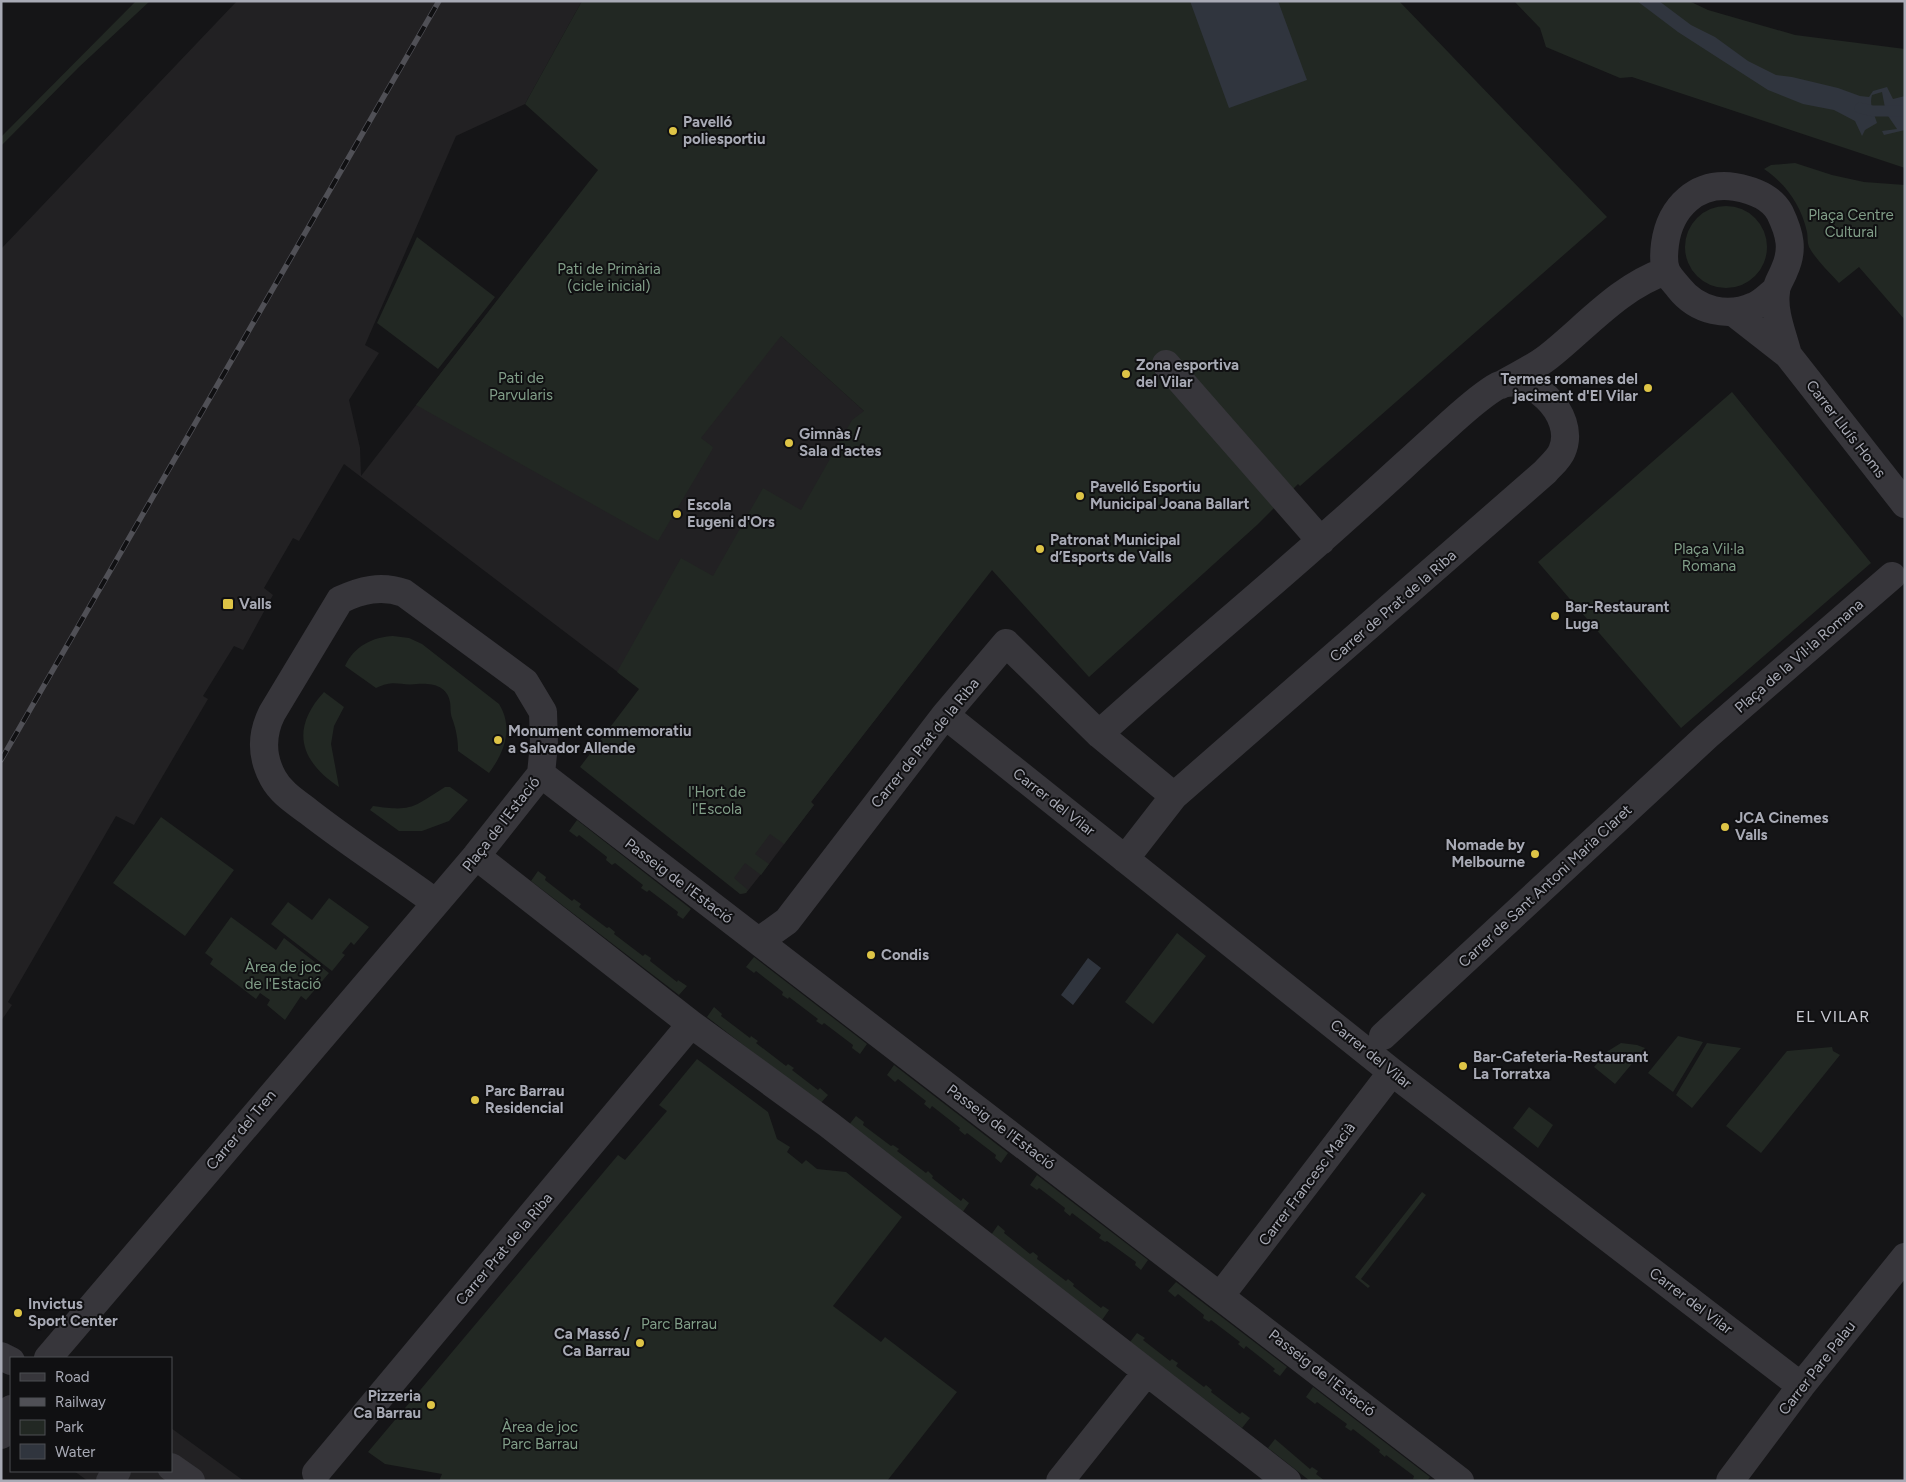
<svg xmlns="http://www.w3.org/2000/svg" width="1906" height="1482" viewBox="0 0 1906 1482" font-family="Figtree,sans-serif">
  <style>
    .built { fill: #222123 }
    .green { fill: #222823 }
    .water { fill: #30353e }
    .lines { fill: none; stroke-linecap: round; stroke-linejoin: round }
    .stream { stroke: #30353e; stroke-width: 11 }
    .minor { stroke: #37363b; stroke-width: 28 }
    .rail-casing { stroke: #505056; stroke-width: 5.5 }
    .rail { stroke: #101012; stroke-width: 4; stroke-dasharray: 11; stroke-linecap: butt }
    .poi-dot { fill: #dec446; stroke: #101012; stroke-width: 2 }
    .labels { text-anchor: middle; stroke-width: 4; stroke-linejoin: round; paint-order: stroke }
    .poi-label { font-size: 15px; font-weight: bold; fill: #a8aab5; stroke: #101012; text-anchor: start }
    .park-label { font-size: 15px; fill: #819e88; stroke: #101012 }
    .street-label { font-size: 15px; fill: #a8aab5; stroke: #101012 }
    .neighbourhood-label { font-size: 16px; letter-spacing: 1px; fill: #c9cad2; stroke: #101012 }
  </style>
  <rect width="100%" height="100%" fill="#151517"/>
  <path class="built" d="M237 1H582L525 104 456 136 365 345 379 353 349 400 360 448 361 476 553 229 778 333 864 411 992 569 811 802 814 805 769 864 746 893 740 894 640 689 344 464 299 541 293 538 264 588 273 595 243 650 234 646 203 696 208 699 134 825 116 816 8 1002 12 1005 1 1021V249Z
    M171 1428 244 1481H88L74 1471H171Z"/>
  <path class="green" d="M136 1H150L79 67 1 146V137Z
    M582 1H1399L1607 217 1300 486 1298 484 1257 525 1089 677 992 570 811 802 814 805 784 844 770 834 755 854 769 864 761 875 745 863 734 878 748 890 746 893 740 894 580 767 639 689 617 672 681 558 713 576 763 488 801 510 852 420 864 411 781 336 701 438 713 447 712 450 658 541 416 405 598 170 525 104Z
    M1514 1H1689L1708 10 1795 35 1905 49V168L1632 77 1620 78 1546 47 1540 28Z
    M1795 163 1832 175 1864 182 1905 185V320L1859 267 1839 283C1829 272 1816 260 1809 247 1807 242 1808 237 1807 232 1801 205 1786 184 1764 169L1771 165Z
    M1685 247a41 41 0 1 1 82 0a41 41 0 1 1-82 0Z
    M417 237 495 297 438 369 377 323Z
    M1732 392 1871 563 1681 728 1538 562Z
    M393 636 409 638 422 644 499 704C514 728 504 753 489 773L458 751C458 739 456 729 452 718 450 713 451 707 450 702 447 685 431 683 417 684 399 686 395 679 376 688L345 666C354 646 373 637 393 636Z
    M324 692 344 707 334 726 331 744 339 787C300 761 290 729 324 692Z
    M445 787H450L468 800 449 821 422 831H399L370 810 373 806C413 812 413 807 445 787Z
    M161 817 234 870 185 936 113 883Z
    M577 820 691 909 683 919 677 915 678 912 649 890 647 892 641 888 643 885 615 863 612 865 606 860 607 857 579 835 577 837 569 831Z
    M538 871 546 877 545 880 572 901 574 899 581 904 579 907 607 928 609 927 615 932 614 934 643 956 645 954 651 958 650 961 677 982 678 980 687 986 679 995 531 881Z
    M329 898 369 927 354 945 351 942 342 953 345 955 332 971 271 924 288 902 312 920Z
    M231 917 276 950 284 938 329 973 306 1000 301 996 285 1020 267 1005 270 1000 260 993 256 999 210 964 213 959 205 953Z
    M1177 933 1206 956 1153 1024 1125 1002Z
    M754 957 867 1044 860 1054 852 1048 853 1045 824 1023 822 1025 816 1021 818 1019 789 997 788 999 782 995 783 992 756 971 754 973 746 967Z
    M714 1007 722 1014 721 1016 750 1038 751 1036 758 1041 756 1043 786 1066 788 1064 794 1068 792 1070 818 1090 820 1088 828 1095 820 1104 707 1017Z
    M1678 1036 1703 1042 1673 1092 1648 1073Z
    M1621 1043 1637 1045 1645 1048 1615 1084 1594 1067 1608 1051Z
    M1707 1043 1741 1048 1692 1108 1676 1095Z
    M1832 1047 1833 1051 1840 1055 1761 1153 1726 1126 1787 1051Z
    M697 1059 768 1112 777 1139 790 1147 787 1152 802 1164 806 1160 817 1169 846 1172 902 1217 833 1306 881 1342 885 1337 957 1392 887 1481H439L442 1474 385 1464 368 1452 618 1155 625 1160 667 1111 659 1105Z
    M894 1065 1008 1153 1001 1163 995 1158 996 1155 967 1133 965 1135 959 1130 960 1128 932 1106 930 1109 924 1104 926 1101 898 1079 895 1082 887 1075Z
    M1529 1107 1553 1125 1538 1148 1513 1128Z
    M856 1116 864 1122 863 1125 891 1146 893 1145 899 1149 897 1151 926 1173 928 1171 933 1176 932 1178 961 1201 963 1198 969 1203 962 1213 848 1126Z
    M1037 1175 1148 1260 1141 1270 1135 1265 1136 1262 1107 1241 1105 1242 1099 1238 1101 1235 1072 1213 1070 1216 1064 1211 1065 1208 1039 1188 1037 1190 1030 1185Z
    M1422 1192 1426 1195 1361 1279 1370 1286 1368 1288 1355 1277Z
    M998 1225 1005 1231 1004 1233 1030 1254 1033 1252 1038 1256 1037 1259 1066 1281 1068 1279 1074 1284 1073 1286 1101 1308 1103 1306 1109 1310 1102 1320 991 1235Z
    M1176 1282 1287 1367 1280 1376 1273 1371 1275 1369 1246 1346 1244 1349 1238 1344 1240 1342 1211 1320 1209 1322 1203 1318 1204 1315 1178 1294 1175 1297 1168 1291Z
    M1137 1333 1145 1338 1143 1340 1170 1361 1172 1359 1178 1363 1176 1366 1204 1387 1206 1385 1212 1390 1211 1392 1240 1414 1242 1412 1250 1418 1242 1428 1130 1342Z
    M1313 1387 1430 1477 1427 1481 1413 1479 1414 1476 1386 1455 1385 1457 1379 1452 1380 1450 1353 1429 1351 1431 1345 1427 1347 1424 1317 1402 1315 1404 1306 1397Z
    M1275 1439 1310 1469 1312 1467 1318 1471 1316 1474 1325 1481H1310L1268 1448Z"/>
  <path class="water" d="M1190 1H1278L1307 80 1229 108Z
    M1637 1H1659L1691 25 1715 37 1748 61 1776 75 1792 77 1838 88 1860 96 1869 97 1873 91 1887 87 1893 99 1905 96V130L1884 135 1882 131 1897 129 1886 113 1882 92 1872 95C1869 105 1874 113 1877 123L1865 130 1862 136 1855 121 1834 110 1803 104 1768 90 1678 32Z
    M1088 958 1101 968 1073 1005 1061 995Z"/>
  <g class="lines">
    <path class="stream" d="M1860 108 1873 111H1905"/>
    <path class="minor" d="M1776 290C1769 295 1762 303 1754 306 1728 318 1697 311 1679 288 1675 283 1668 276 1666 270 1663 262 1664 252 1665 244 1670 207 1697 181 1735 187 1752 190 1771 196 1780 213 1790 234 1794 250 1784 271 1782 277 1776 285 1776 292 1773 312 1783 335 1788 355
      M1733 312 1788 355 1905 504
      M1166 364 1321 541
      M1501 385C1516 376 1534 368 1548 357 1586 327 1619 287 1666 271
      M945 715 1392 1072 1801 1386
      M1099 734C1177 663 1259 596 1338 525 1370 497 1401 468 1433 439 1452 422 1472 402 1494 388 1528 366 1578 415 1562 451 1559 459 1550 466 1545 472L1174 796 1125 859
      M541 774 1460 1481
      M476 856 691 1024 828 1124 1287 1481
      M759 941 787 921 945 715 1006 643 1099 734 1174 796
      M1383 1036 1707 736 1892 576
      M1221 1295 1392 1072
      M1 1356 11 1361
      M48 1358 476 856 541 774 544 744 543 712 525 682 404 593C381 585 361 590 340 600L272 713C261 735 261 756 273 778 281 793 296 802 309 812 350 844 394 872 436 903
      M1 1435 11 1409
      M171 1467 191 1481
      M316 1473 691 1024
      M110 1481 117 1471
      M1060 1481 1146 1373
      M1730 1481 1801 1386 1905 1257"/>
    <g class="rail-casing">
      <path id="rail" d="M1 760 439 1"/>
    </g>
    <use href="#rail" class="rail"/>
  </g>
  <g class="poi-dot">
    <circle cx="673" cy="131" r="5"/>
    <circle cx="1126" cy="374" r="5"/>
    <circle cx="1648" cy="388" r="5"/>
    <circle cx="789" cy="443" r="5"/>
    <circle cx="1080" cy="496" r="5"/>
    <circle cx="677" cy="514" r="5"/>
    <circle cx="1040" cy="549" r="5"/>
    <rect x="222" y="598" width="12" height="12" rx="2.5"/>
    <circle cx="1555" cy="616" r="5"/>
    <circle cx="498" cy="740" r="5"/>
    <circle cx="1725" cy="827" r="5"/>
    <circle cx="1535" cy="854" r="5"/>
    <circle cx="871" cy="955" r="5"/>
    <circle cx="1463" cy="1066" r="5"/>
    <circle cx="475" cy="1100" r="5"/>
    <circle cx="18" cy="1313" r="5"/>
    <circle cx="640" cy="1343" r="5"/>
    <circle cx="431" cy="1405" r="5"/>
  </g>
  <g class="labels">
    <g class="poi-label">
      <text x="683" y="127">Pavelló<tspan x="683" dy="17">poliesportiu</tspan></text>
      <text x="1136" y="370">Zona esportiva<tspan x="1136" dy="17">del Vilar</tspan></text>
      <text x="1638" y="384" text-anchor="end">Termes romanes del<tspan x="1638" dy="17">jaciment d'El Vilar</tspan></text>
      <text x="799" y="439">Gimnàs /<tspan x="799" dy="17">Sala d'actes</tspan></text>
      <text x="1090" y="492">Pavelló Esportiu<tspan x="1090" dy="17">Municipal Joana Ballart</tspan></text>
      <text x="687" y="510">Escola<tspan x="687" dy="17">Eugeni d'Ors</tspan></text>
      <text x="1050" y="545">Patronat Municipal<tspan x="1050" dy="17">d’Esports de Valls</tspan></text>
      <text x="239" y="609">Valls</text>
      <text x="1565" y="612">Bar-Restaurant<tspan x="1565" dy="17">Luga</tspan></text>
      <text x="508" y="736">Monument commemoratiu<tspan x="508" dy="17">a Salvador Allende</tspan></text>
      <text x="1735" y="823">JCA Cinemes<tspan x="1735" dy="17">Valls</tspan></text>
      <text x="1525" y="850" text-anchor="end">Nomade by<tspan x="1525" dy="17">Melbourne</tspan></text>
      <text x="881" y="960">Condis</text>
      <text x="1473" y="1062">Bar-Cafeteria-Restaurant<tspan x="1473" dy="17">La Torratxa</tspan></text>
      <text x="485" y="1096">Parc Barrau<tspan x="485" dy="17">Residencial</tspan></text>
      <text x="28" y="1309">Invictus<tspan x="28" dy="17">Sport Center</tspan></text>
      <text x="630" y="1339" text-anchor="end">Ca Massó /<tspan x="630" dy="17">Ca Barrau</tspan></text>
      <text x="421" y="1401" text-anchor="end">Pizzeria<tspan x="421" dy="17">Ca Barrau</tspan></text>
    </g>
    <g class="park-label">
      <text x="1851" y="220">Plaça Centre<tspan x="1851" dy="17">Cultural</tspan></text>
      <text x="609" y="274">Pati de Primària<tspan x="609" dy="17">(cicle inicial)</tspan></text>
      <text x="521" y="383">Pati de<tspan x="521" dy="17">Parvularis</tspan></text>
      <text x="1709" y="554">Plaça Vil·la<tspan x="1709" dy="17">Romana</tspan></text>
      <text x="717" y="797">l'Hort de<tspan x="717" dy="17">l'Escola</tspan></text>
      <text x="283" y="972">Àrea de joc<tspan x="283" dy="17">de l'Estació</tspan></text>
      <text x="679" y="1329">Parc Barrau</text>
      <text x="540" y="1432">Àrea de joc<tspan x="540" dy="17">Parc Barrau</tspan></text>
    </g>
    <g class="street-label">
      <text transform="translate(1846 429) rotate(52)" y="5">Carrer Lluís Homs</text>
      <text transform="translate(1393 606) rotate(-41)" y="5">Carrer de Prat de la Riba</text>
      <text transform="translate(1799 656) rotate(-41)" y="5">Plaça de la Vil·la Romana</text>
      <text transform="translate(925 743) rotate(-51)" y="5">Carrer de Prat de la Riba</text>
      <text transform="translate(1054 802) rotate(38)" y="5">Carrer del Vilar</text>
      <text transform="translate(501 824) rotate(-52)" y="5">Plaça de l'Estació</text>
      <text transform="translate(679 881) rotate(37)" y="5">Passeig de l'Estació</text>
      <text transform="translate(1545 886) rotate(-43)" y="5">Carrer de Sant Antoni Maria Claret</text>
      <text transform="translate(1371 1054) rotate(39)" y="5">Carrer del Vilar</text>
      <text transform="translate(1001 1127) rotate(37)" y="5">Passeig de l'Estació</text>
      <text transform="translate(241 1130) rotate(-50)" y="5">Carrer del Tren</text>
      <text transform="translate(1307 1184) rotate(-53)" y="5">Carrer Francesc Macià</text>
      <text transform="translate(504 1249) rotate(-50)" y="5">Carrer Prat de la Riba</text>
      <text transform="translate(1691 1301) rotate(37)" y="5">Carrer del Vilar</text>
      <text transform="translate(1817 1368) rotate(-52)" y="5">Carrer Pare Palau</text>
      <text transform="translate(1322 1373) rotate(38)" y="5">Passeig de l'Estació</text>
    </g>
    <g class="neighbourhood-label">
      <text x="1833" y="1022">EL VILAR</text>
    </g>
  </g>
  <rect width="1906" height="1482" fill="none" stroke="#a8aab5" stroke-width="5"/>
  <rect x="10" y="1357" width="162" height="115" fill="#101012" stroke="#4d4e53"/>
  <rect x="20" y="1373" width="25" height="8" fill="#37363b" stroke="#4d4e53"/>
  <text x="55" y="1382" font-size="15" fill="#a8aab5">Road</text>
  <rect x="20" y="1398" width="25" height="8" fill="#505056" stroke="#4d4e53"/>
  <text x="55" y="1407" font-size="15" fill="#a8aab5">Railway</text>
  <rect x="20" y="1420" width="25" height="15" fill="#222823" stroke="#4d4e53"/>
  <text x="55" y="1432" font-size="15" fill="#a8aab5">Park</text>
  <rect x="20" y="1444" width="25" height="15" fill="#30353e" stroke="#4d4e53"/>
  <text x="55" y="1457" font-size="15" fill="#a8aab5">Water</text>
</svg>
